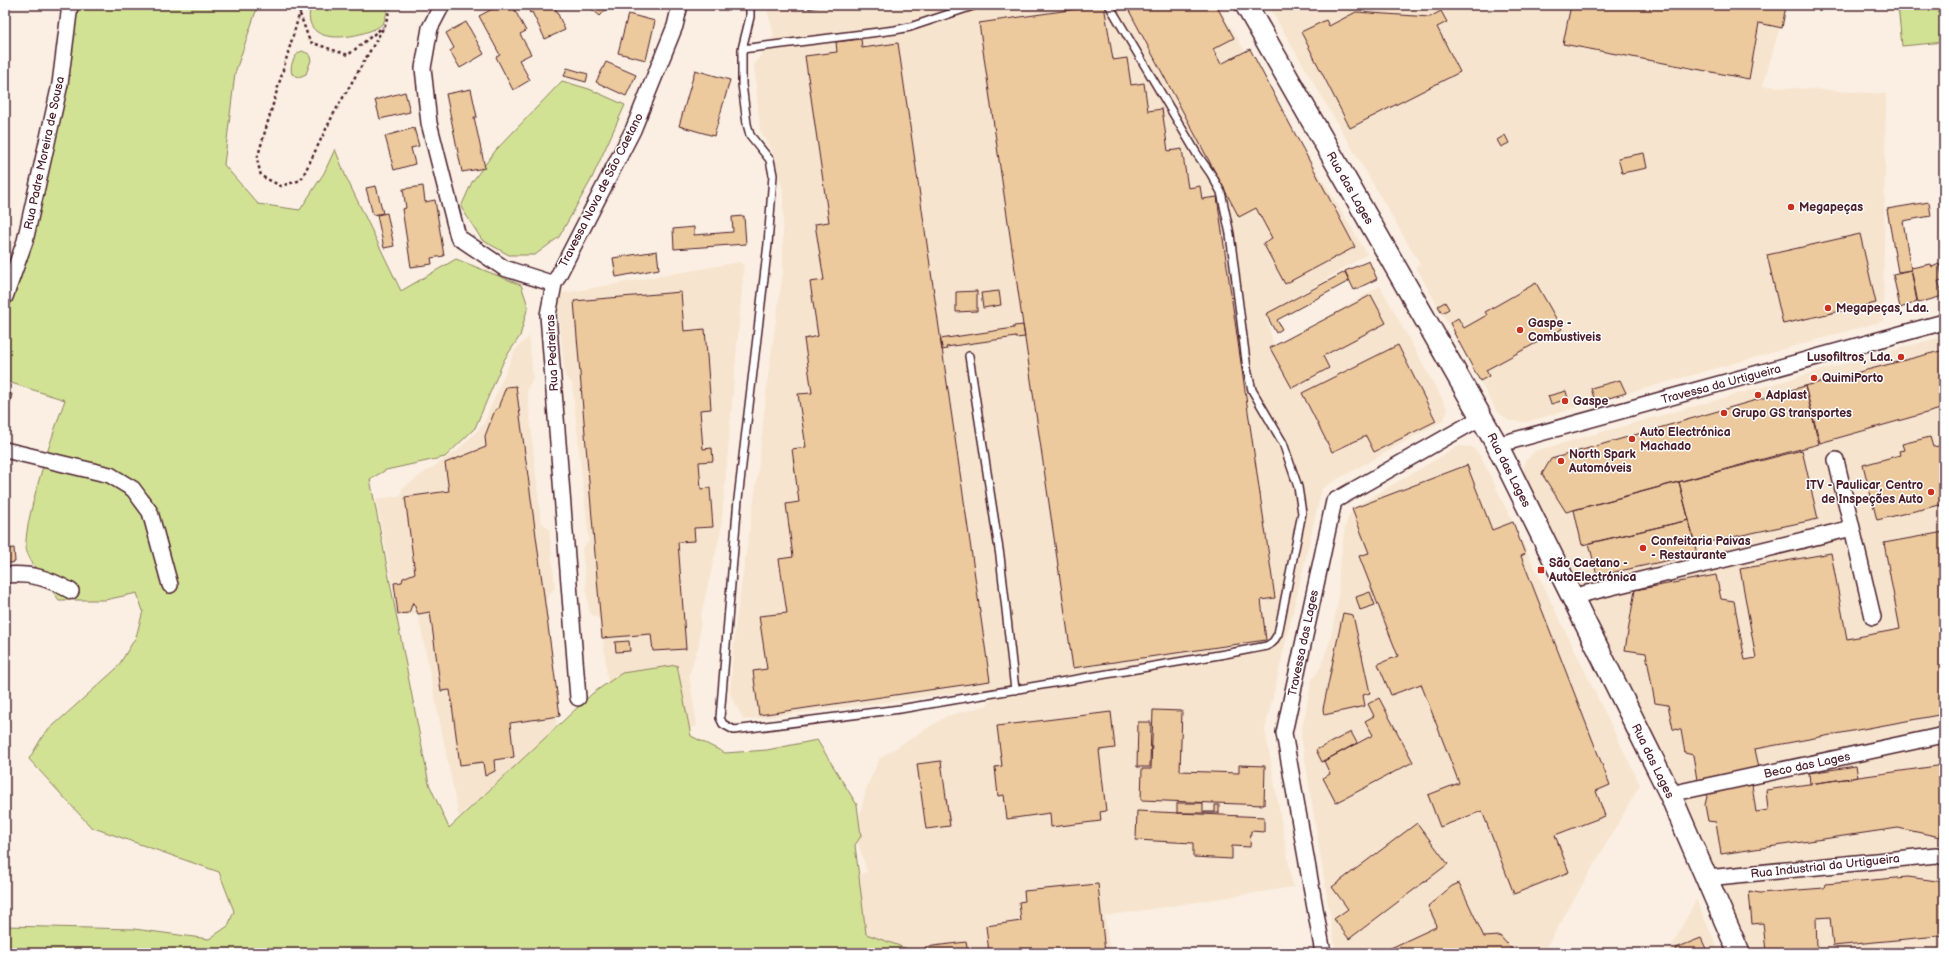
<svg xmlns="http://www.w3.org/2000/svg" width="1949" height="958" viewBox="0 0 1949 958" font-family="'Balsamiq Sans',sans-serif">
  <style>
    .built { fill: #f6e4ce }
    .green { fill: #d2e295; stroke: #8e8060 }
    .building { fill: #edc99e; stroke: #4a1f2b }
    .lines { fill: none; stroke-linecap: round; stroke-linejoin: round }
    .service-casing { stroke: #4a1f2b; stroke-width: 10 }
    .minor-casing { stroke: #4a1f2b; stroke-width: 18 }
    .secondary-casing { stroke: #4a1f2b; stroke-width: 24 }
    .path { stroke: #4a1f2b; stroke-width: 2.5; stroke-dasharray: 3 3; stroke-linecap: butt }
    .service { stroke: #fff; stroke-width: 7 }
    .minor { stroke: #fff; stroke-width: 15 }
    .secondary { stroke: #fff; stroke-width: 21 }
    .poi-dot { fill: #c8321e; stroke: #fff; stroke-width: 1.5 }
    .labels { text-anchor: middle; stroke-width: 3; stroke-linejoin: round; paint-order: stroke }
    .street-label { font-size: 12px; fill: #4a1f2b; stroke: #fff }
    .poi-label { font-size: 12px; font-weight: bold; fill: #4a1f2b; stroke: #fff; text-anchor: start }
  </style>
  <rect width="100%" height="100%" fill="#faefe2"/>
  <filter id="ink" filterUnits="userSpaceOnUse"><feTurbulence type="fractalNoise" baseFrequency=".025" numOctaves="2"/><feDisplacementMap in="SourceGraphic" scale="8" xChannelSelector="R" yChannelSelector="G"/><feConvolveMatrix kernelMatrix="1 2 1 2 8 2 1 2 1" color-interpolation-filters="sRGB"/></filter>
  <g filter="url(#ink)">
    <path class="built" d="M766 5H1217L1367 254 1266 316 1274 346 1285 342 1380 286 1448 410 1444 420 1322 488 1265 730 1293 887 1105 916 1110 953H840L817 902 867 871 855 834 867 786 880 758 947 716 986 706 1004 687 744 720 730 694 735 628 757 480 768 376 783 272V190L771 148 760 130 754 65 774 35Z
      M1268 5H1786L1763 86 1886 94 1883 321 1526 422 1509 421 1496 410 1416 267 1420 264Z
      M740 262 744 266 721 530 701 614 699 644 689 675 697 726 587 766 557 729 459 817 418 614 399 616 376 499 401 496 402 488 458 450 483 425 515 350 529 337 533 379 527 389 541 522 549 529 555 587 546 600 557 729 608 685 601 620 589 612 582 548 589 541 572 383 565 376 558 306 559 294Z
      M1944 336V953H1752L1678 783 1523 477 1525 461 1535 451Z
      M1459 446 1472 447 1480 455 1640 785 1543 953H1336L1301 735 1312 679 1320 669 1330 641 1338 602 1339 570 1345 528 1349 515 1358 505Z
      M1696 900 1720 953H1668Z"/>
    <path class="green" d="M70 5H258L235 73 224 165 258 204 300 210 324 173 335 149 346 177 401 291 456 259 521 285 528 306 520 336 504 360 475 428 445 457 386 470 370 479 429 784 449 828 593 693 622 673 677 665 691 736 725 753 767 750 817 740 857 805 861 836 855 845 866 934 911 950V953H5V926L134 929 209 939 228 926 234 911 219 872 91 827 29 759 44 734 117 668 136 637 143 611 137 593 105 600H59C49 586 33 568 27 552 19 533 56 424 65 400L5 381V297Z
      M311 5H388C387 10 386 19 383 23 378 29 367 32 360 34 337 40 301 40 311 5Z
      M1898 5H1941L1944 42 1902 46Z
      M302 51 309 54 311 60 306 74 299 77 292 74C289 67 294 54 302 51Z
      M562 81 589 89 625 105 591 180 559 237 535 255H509L482 240 461 207 472 182 496 150Z"/>
    <path class="building" d="M500 5H512L526 31 520 34 531 54 519 60 530 80 513 90 496 57 500 55 479 16Z
      M527 5H554L565 30 545 39 532 12 530 13Z
      M596 5H610L600 16 592 9Z
      M808 5H825L809 9Z
      M1104 5 1113 60 1127 58 1131 85 1144 83 1148 111 1162 109 1168 151 1182 149 1188 188 1200 186 1202 199 1217 197 1275 598 1261 600 1266 640 1073 668 979 23Z
      M1126 5H1216L1234 38 1213 49 1221 64 1250 49 1355 247 1285 284 1263 243 1272 238 1256 208 1239 217Z
      M1571 5H1786L1782 28 1759 23 1749 79 1563 44Z
      M1441 11 1447 22 1437 27 1460 72 1350 128 1301 32 1326 20 1329 26 1356 12 1430 17Z
      M628 14 655 21 646 60 618 53Z
      M466 22 484 54 460 68 450 51 454 48 446 33Z
      M861 39 862 48 898 43 990 681 759 715 753 671 767 669 759 616 787 613 779 559 793 557 786 504 799 502 792 449 806 447 798 394 812 393 804 339 818 336 810 282 824 280 815 224 829 222 805 56 837 52 836 42Z
      M606 62 636 75 626 96 596 82Z
      M567 68 588 74 586 82 564 76Z
      M695 70 730 80 714 136 679 126Z
      M471 89 477 117H474L485 168 462 172 446 94Z
      M405 92 410 112 380 119 375 100Z
      M414 128 419 146 411 148 415 164 394 170 385 136Z
      M1505 135 1509 143 1501 147 1497 140Z
      M1644 153 1647 168 1622 173 1618 158Z
      M376 186 383 213 373 215 366 188Z
      M423 186 425 202 435 200 444 256 431 258 432 264 411 267 402 209 406 208 403 189Z
      M1929 202 1931 216 1903 221 1911 270 1898 272 1887 209Z
      M387 213 394 246 384 248 377 215Z
      M744 216 746 244 674 249 673 229 694 227V235L733 232 732 217Z
      M1860 234 1876 303 1783 324 1767 255Z
      M657 251 659 269 616 277 613 258Z
      M1369 261 1377 279 1354 290 1345 271Z
      M1931 264 1932 267 1939 264 1944 280 1938 281 1943 296 1918 303 1911 268Z
      M1911 270 1917 302 1900 308 1893 274Z
      M1345 272 1349 281 1277 320 1282 329 1276 333 1266 314Z
      M1536 283 1562 329 1486 370 1489 376 1480 381 1454 333H1455L1450 323 1458 318 1464 328 1487 315 1485 312Z
      M977 291V311L956 312V292Z
      M999 291 1001 305 983 308 981 293Z
      M681 292 684 331 705 329 711 409 700 410 703 449 712 448 713 461 699 462 701 489 710 488 713 527 694 528 695 541 678 542 686 649 653 651 651 634 602 638 574 301Z
      M1371 295 1386 323 1323 356 1329 368 1292 388 1270 348Z
      M1445 302 1449 309 1442 313 1438 306Z
      M1023 325 1025 337 1016 338V337L946 347 947 349 942 350 940 339 1014 328V326Z
      M1398 345 1436 421 1374 452 1366 436 1332 452 1302 393Z
      M1944 350V408L1820 443 1805 386Z
      M1620 380 1626 393 1595 402 1591 388Z
      M516 386 560 716 510 723 514 757 494 760 495 771 485 776 483 762 460 765 450 690 441 691 430 612 418 614 413 602 409 613 398 614 394 583 402 582 403 578 415 573 405 497 449 491 445 463 486 447 485 436 495 410 500 407 499 405 506 387Z
      M1805 386 1819 444 1566 512 1542 474 1551 459Z
      M1566 391 1568 399 1551 404 1548 396Z
      M5 393 12 394 5 425Z
      M1930 437 1933 447 1944 445V504L1877 520 1863 465 1900 455 1899 451 1904 450 1902 444Z
      M1802 450 1818 519 1695 545 1679 482Z
      M1467 465 1492 530 1513 522 1525 554 1521 556 1610 785 1596 791 1605 816 1555 835 1569 872 1514 894 1482 811 1440 827 1428 795 1459 783 1421 684 1391 695 1378 664 1398 656 1359 556 1369 553 1352 509Z
      M1679 482 1689 520 1582 545 1574 510Z
      M1689 520 1697 554 1597 576 1589 543Z
      M1944 532V714L1755 749 1759 768 1697 780 1693 755 1685 753 1681 730 1673 729 1668 705 1655 703 1646 653 1625 650 1635 590 1716 575 1721 599 1734 601 1745 660 1756 658 1740 569 1831 553 1847 639 1900 629 1884 543Z
      M14 548 15 562 5 564V549Z
      M1370 592 1375 605 1360 610 1356 597Z
      M1343 613 1353 615 1370 693 1363 695 1365 706 1324 715 1323 709Z
      M629 641 630 651 616 652 615 642Z
      M1379 698 1413 762 1336 803 1323 778 1330 774 1324 761 1373 735 1365 721 1374 716 1368 704Z
      M1153 710 1182 711 1180 771 1239 773V765L1265 766 1264 805 1141 800 1142 769H1151Z
      M1111 712 1115 748 1099 750 1106 811 1100 812 1101 821 1051 827 1050 813 1007 819 1004 795 998 796 995 767 1002 766 997 726Z
      M1138 722H1151L1150 767H1137Z
      M1351 732 1357 743 1322 762 1316 750Z
      M941 761 950 826 926 829 917 764Z
      M1944 765V819L1941 820 1942 827 1940 837 1898 828 1721 854 1716 822 1708 821 1705 805 1708 792 1752 785 1756 812 1768 810 1766 790Z
      M1856 766 1858 777 1810 784 1809 773Z
      M1177 803H1203V812H1215V805H1219V813H1177Z
      M1137 811 1264 817V832L1251 831 1250 847 1232 846V859L1193 857V843L1136 840Z
      M1417 823 1448 864 1349 939 1334 919 1348 909 1332 887Z
      M1908 877 1944 882V937L1938 936 1833 946 1830 917 1816 918 1817 948 1766 952 1763 923 1752 924 1749 891 1760 893 1824 888 1825 884Z
      M1459 883 1484 937 1500 936 1515 953H1380L1436 927 1435 921 1428 906 1452 886Z
      M1098 884 1105 953H989L986 926 1021 921 1019 902 1025 901 1024 891Z
      M1701 938 1708 953H1678L1676 948Z
      M966 942 968 953H926L925 947Z"/>
    <g class="lines">
      <g class="service-casing">
        <path id="service" d="M750 5V17L742 49V84L747 124 750 135 770 160 773 175 768 244 738 499 720 718 723 724 734 730 900 709 1225 654 1267 646 1273 642 1278 634 1302 513 1298 487 1283 443 1252 390 1247 369 1230 234 1221 192 1211 174 1197 154 1109 5
          M742 49 895 30 910 27 976 5
          M969 356 1000 556 1015 690"/>
      </g>
      <g class="minor-casing">
        <path id="minor" d="M442 5 430 28 423 68 429 123 458 237 504 268 554 284
          M5 297 25 241 60 84 70 5
          M1497 445 1944 322
          M5 450 110 475 133 489 150 512 170 585
          M1836 460 1873 617
          M5 575C32 573 48 578 71 591
          M1571 597 1852 528
          M578 698 548 315 554 284 633 130 675 26 680 5
          M1670 794 1944 735
          M1707 878 1936 855 1944 857
          M1323 953 1284 733 1334 501 1482 417"/>
      </g>
      <g class="secondary-casing">
        <path id="secondary" d="M1246 5 1497 445 1670 794 1739 953"/>
      </g>
      <path class="path" d="M302 5 257 159 261 176 281 186 301 180 333 115 385 25 391 5
        M300 14 310 42 348 55 383 27"/>
      <use href="#service" class="service"/>
      <use href="#minor" class="minor"/>
      <use href="#secondary" class="secondary"/>
    </g>
  </g>
  <g class="poi-dot">
    <circle cx="1791" cy="207" r="4"/>
    <circle cx="1828" cy="308" r="4"/>
    <circle cx="1520" cy="330" r="4"/>
    <circle cx="1901" cy="357" r="4"/>
    <circle cx="1814" cy="378" r="4"/>
    <circle cx="1758" cy="395" r="4"/>
    <circle cx="1565" cy="401" r="4"/>
    <circle cx="1724" cy="413" r="4"/>
    <circle cx="1632" cy="439" r="4"/>
    <circle cx="1561" cy="461" r="4"/>
    <circle cx="1931" cy="492" r="4"/>
    <circle cx="1643" cy="548" r="4"/>
    <rect x="1537" y="566" width="8" height="8" rx="2"/>
  </g>
  <g class="labels">
    <g class="street-label">
      <text transform="translate(44 153) rotate(-78)" y="4">Rua Padre Moreira de Sousa</text>
      <text transform="translate(1350 188) rotate(60)" y="4">Rua das Lages</text>
      <text transform="translate(601 190) rotate(-63)" y="4">Travessa Nova de São Caetano</text>
      <text transform="translate(552 353) rotate(-93)" y="4">Rua Pedreiras</text>
      <text transform="translate(1721 384) rotate(-15)" y="4">Travessa da Urtigueira</text>
      <text transform="translate(1509 470) rotate(63)" y="4">Rua das Lages</text>
      <text transform="translate(1303 643) rotate(-78)" y="4">Travessa das Lages</text>
      <text transform="translate(1653 761) rotate(64)" y="4">Rua das Lages</text>
      <text transform="translate(1807 765) rotate(-12)" y="4">Beco das Lages</text>
      <text transform="translate(1825 866) rotate(-6)" y="4">Rua Industrial da Urtigueira</text>
    </g>
    <g class="poi-label">
      <text x="1799" y="211">Megapeças</text>
      <text x="1836" y="312">Megapeças, Lda.</text>
      <text x="1528" y="327">Gaspe -<tspan x="1528" dy="14">Combustiveis</tspan></text>
      <text x="1893" y="361" text-anchor="end">Lusofiltros, Lda.</text>
      <text x="1822" y="382">QuimiPorto</text>
      <text x="1766" y="399">Adplast</text>
      <text x="1573" y="405">Gaspe</text>
      <text x="1732" y="417">Grupo GS transportes</text>
      <text x="1640" y="436">Auto Electrónica<tspan x="1640" dy="14">Machado</tspan></text>
      <text x="1569" y="458">North Spark<tspan x="1569" dy="14">Automóveis</tspan></text>
      <text x="1923" y="489" text-anchor="end">ITV - Paulicar, Centro<tspan x="1923" dy="14">de Inspeções Auto</tspan></text>
      <text x="1651" y="545">Confeitaria Paivas<tspan x="1651" dy="14">- Restaurante</tspan></text>
      <text x="1549" y="567">São Caetano -<tspan x="1549" dy="14">AutoElectrónica</tspan></text>
    </g>
  </g>
  <rect width="1949" height="958" fill="none" stroke="#fff" stroke-width="20"/>
  <rect x="10" y="10" width="1929" height="938" fill="none" stroke="#4a1f2b" stroke-width="1.5" filter="url(#ink)"/>
</svg>
